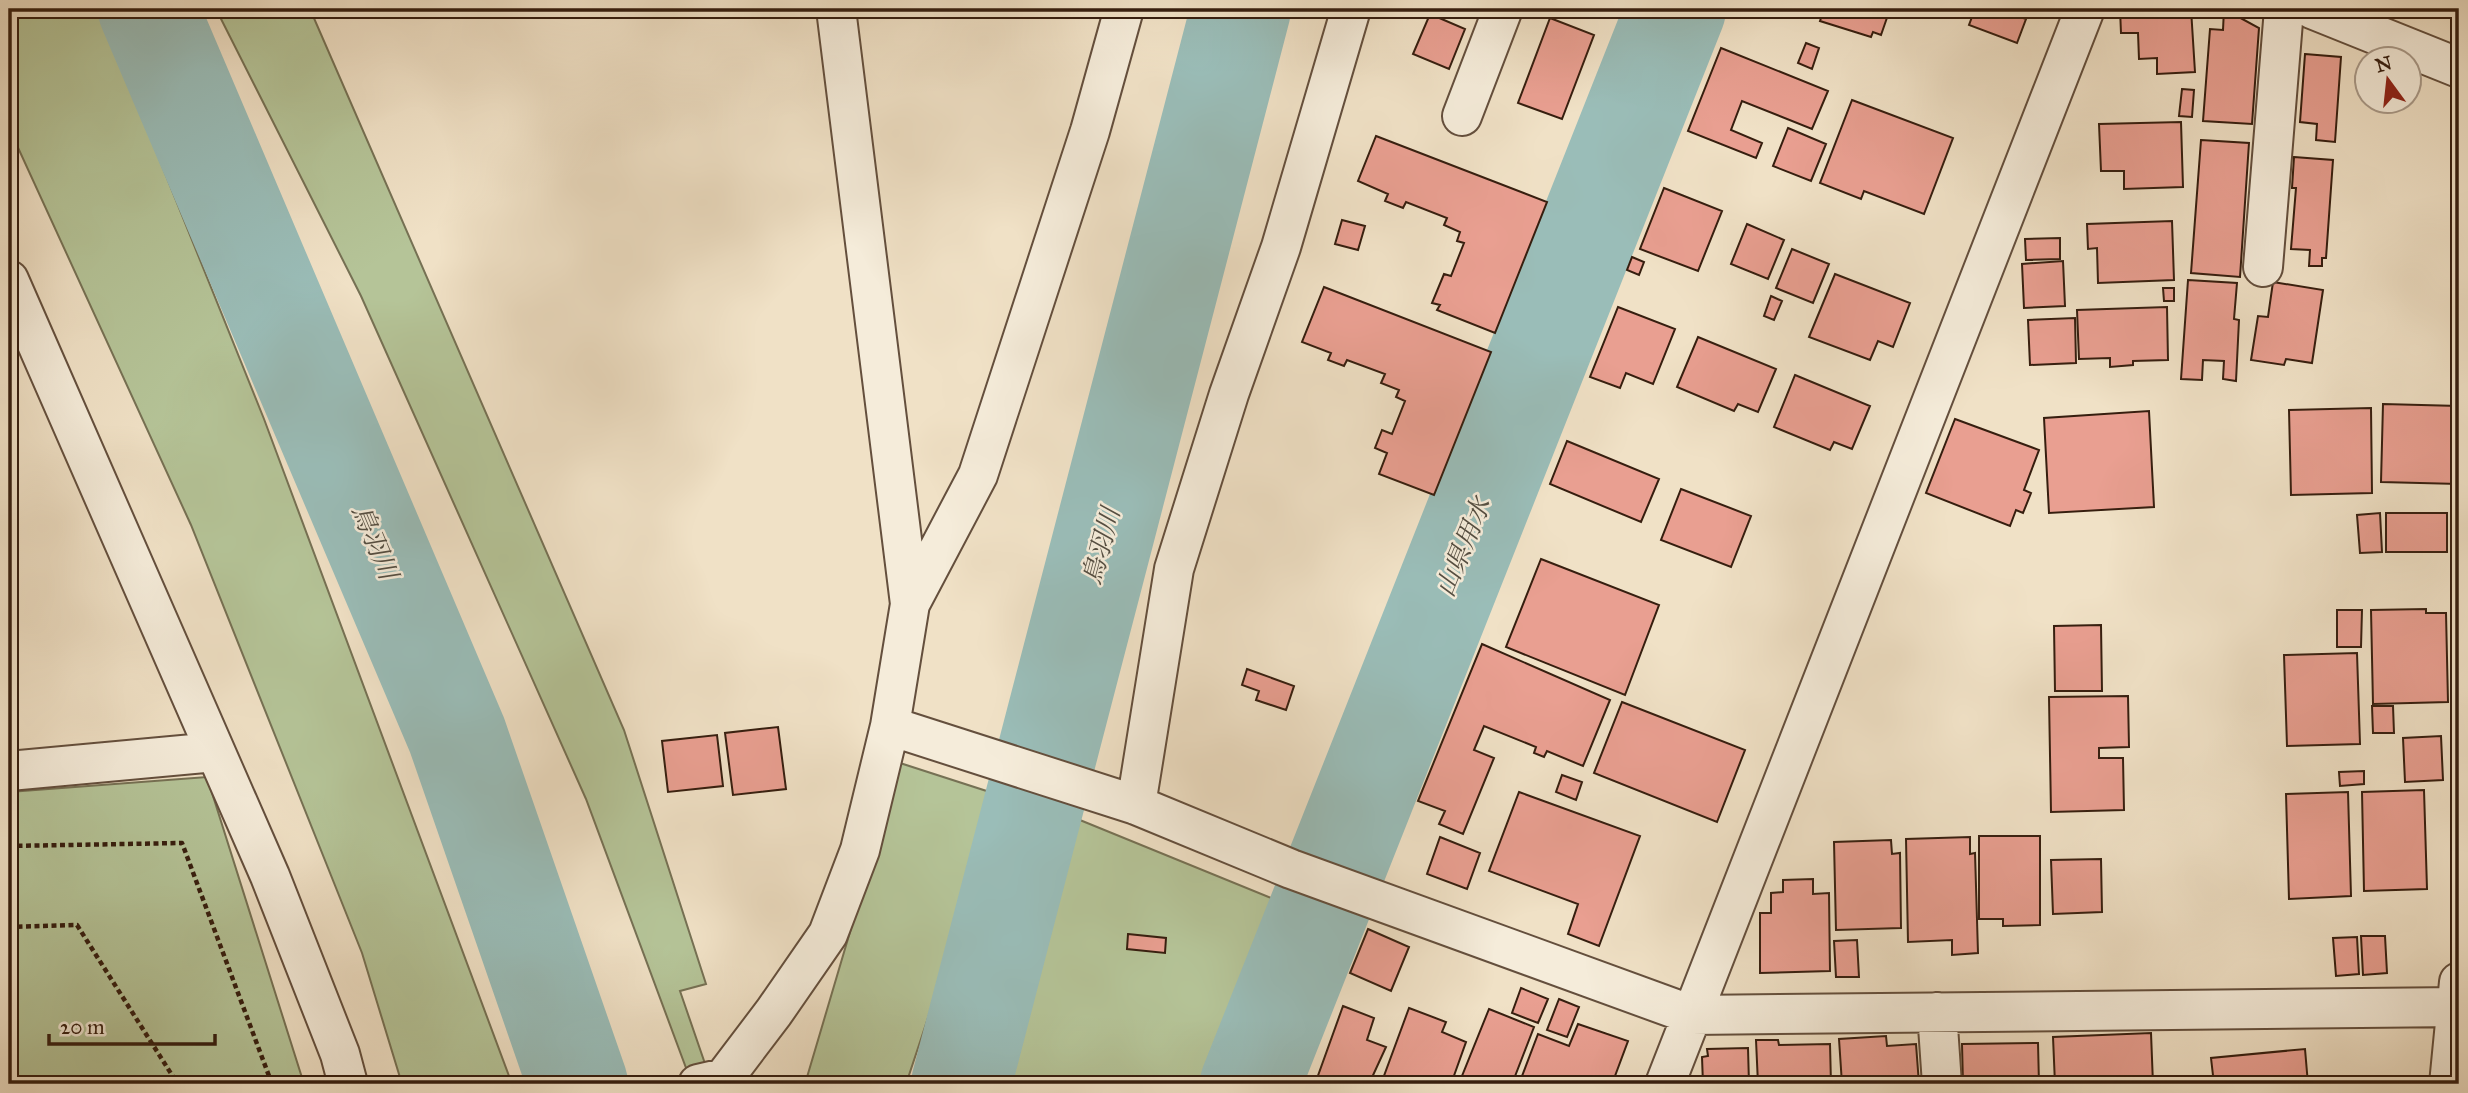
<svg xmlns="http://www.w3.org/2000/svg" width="2468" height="1093" viewBox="0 0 2468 1093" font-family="'IM FELL Great Primer','Noto Serif JP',serif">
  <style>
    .green { fill: #b5c498; stroke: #767154; stroke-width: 2 }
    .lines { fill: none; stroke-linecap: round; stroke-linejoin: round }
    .river { stroke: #9abdb8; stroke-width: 100 }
    .building { fill: #e99f91; stroke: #361e0f; stroke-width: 2 }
    .minor-casing { stroke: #644f3d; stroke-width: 42 }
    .path { stroke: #361e0f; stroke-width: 4.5; stroke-dasharray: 5 3.5; stroke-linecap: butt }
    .minor { stroke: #f5ecda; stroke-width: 38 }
    .labels { text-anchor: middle; stroke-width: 5; stroke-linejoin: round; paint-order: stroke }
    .water-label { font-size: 26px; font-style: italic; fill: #544e42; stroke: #f5ecda }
  </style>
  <rect width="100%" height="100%" fill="#f0e1c6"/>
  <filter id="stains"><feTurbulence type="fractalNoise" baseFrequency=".00286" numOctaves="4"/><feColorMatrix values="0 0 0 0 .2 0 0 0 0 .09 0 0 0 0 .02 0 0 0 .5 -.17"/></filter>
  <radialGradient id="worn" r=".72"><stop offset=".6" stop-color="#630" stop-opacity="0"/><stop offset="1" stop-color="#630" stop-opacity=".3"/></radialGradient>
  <path class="green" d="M9 9H99L264 419 512 1084H402L362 953 191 525 9 128Z
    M216 9H310L624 730 706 984 680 991 712 1084H692L586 799 361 296Z
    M900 763 1002 796 906 1084H805Z
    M207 777 304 1084H9V792Z
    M1048 807 1276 900 1206 1084H955Z"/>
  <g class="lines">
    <path class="river" d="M148 9 457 735 578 1084
      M961 1084 1241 9
      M1250 1084 1676 9"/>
  </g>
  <path class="building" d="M861 9H900V14L862 18Z
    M1824 9H1890L1881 35 1873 32 1871 37 1820 21Z
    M1975 9H1999L2026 19 2017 43 1969 25Z
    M2120 9H2191L2195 72 2157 74V58L2139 59 2138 33H2121Z
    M2224 9 2259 28 2252 124 2203 121 2210 29 2223 30Z
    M1430 14 1465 29 1449 69 1413 54Z
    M1550 18 1594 35 1562 119 1518 103Z
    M1806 43 1819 48 1812 69 1798 63Z
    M1721 48 1828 91 1812 129 1742 101 1731 130 1762 143 1756 158 1688 131Z
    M2305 54 2341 57 2335 142 2316 140 2317 124 2300 122Z
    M2182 89 2194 90 2192 117 2179 116Z
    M1852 100 1953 138 1924 214 1864 191 1861 199 1820 183Z
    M2181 122 2183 187 2124 189V171H2101L2099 124Z
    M1788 128 1826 144 1811 181 1773 166Z
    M1376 136 1547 202 1495 333 1437 310 1440 305 1432 303 1444 274 1451 276 1464 243 1457 241 1460 232 1444 225 1447 218 1406 202 1403 208 1385 201 1388 194 1358 181Z
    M2201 140 2249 143 2240 277 2191 273Z
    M2294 157 2333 160 2326 258H2322V266H2309L2310 250 2291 249 2296 188H2292Z
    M1664 188 1722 211 1698 271 1640 249Z
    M1342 220 1365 226 1358 250 1335 244Z
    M2172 221 2174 280 2098 283 2097 248 2088 249 2087 224Z
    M1747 224 1784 240 1768 279 1731 264Z
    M2060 238V259L2026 260 2025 239Z
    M1792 249 1829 264 1813 303 1776 288Z
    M1632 257 1644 262 1639 275 1627 270Z
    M2063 261 2065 306 2024 308 2022 264Z
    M1835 274 1910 303 1893 347 1878 341 1870 360 1809 337Z
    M2188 280 2237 283 2234 319 2239 320 2236 381 2223 379 2224 361 2203 360 2202 380 2181 379Z
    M2273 282 2323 290 2312 363 2286 359 2284 365 2251 360 2258 316 2268 317Z
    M1324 287 1491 352 1434 495 1379 474 1387 453 1375 448 1382 430 1392 434 1405 401 1396 397 1399 390 1381 383 1385 374 1347 360 1344 366 1328 360 1331 353 1302 342Z
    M2163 288H2174V301H2164Z
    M1771 296 1782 301 1774 320 1764 316Z
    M1618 307 1675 329 1653 384 1626 373 1620 388 1590 377Z
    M2167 307 2168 360 2133 361V365L2110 367V358L2079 359 2077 310Z
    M2075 318 2076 363 2030 365 2028 320Z
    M1698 337 1776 369 1758 412 1738 404 1734 411 1677 387Z
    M1795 375 1870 406 1852 449 1834 442 1830 450 1774 427Z
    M2383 404 2459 406V484L2381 482Z
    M2371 408 2372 493 2291 495 2289 410Z
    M2149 411 2154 507 2049 513 2044 418Z
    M1955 419 2039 450 2024 490 2031 493 2023 513 2016 510 2010 526 1926 493Z
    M1567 441 1659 479 1641 522 1550 484Z
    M1681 489 1751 516 1731 567 1661 540Z
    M2380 513 2382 552 2360 553 2357 515Z
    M2386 513H2447V552H2386Z
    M1541 559 1659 605 1625 695 1506 647Z
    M2426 609V613H2446L2448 702 2373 704 2371 610Z
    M2337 610H2362L2361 647H2337Z
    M2101 625 2102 691H2055L2054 626Z
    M1482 644 1610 700 1583 766 1547 751 1544 757 1534 753 1536 747 1484 726 1474 750 1494 758 1463 834 1439 824 1445 811 1418 801Z
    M2357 653 2360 744 2287 746 2284 655Z
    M1247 669 1294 686 1286 710 1256 700 1259 691 1242 685Z
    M2128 696 2129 747 2099 748V758H2123L2124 810 2051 812 2049 697Z
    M1622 702 1745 750 1717 822 1594 773Z
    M2372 706H2393L2394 733H2373Z
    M778 727 786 789 733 795 725 733Z
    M717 735 723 786 668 792 662 741Z
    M2441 736 2443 780 2405 782 2403 738Z
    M2364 771V784L2340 786 2339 772Z
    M1562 775 1582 782 1576 800 1556 792Z
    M2424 790 2427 889 2364 891 2362 792Z
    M1519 792 1640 836 1599 946 1568 934 1578 904 1489 871Z
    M2348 792 2351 896 2289 899 2286 794Z
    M1979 836H2040V925L2003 926V919H1979Z
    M1440 837 1480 853 1467 889 1427 874Z
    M1970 837V854L1975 853 1978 953 1952 955V940L1908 942 1906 839Z
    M1891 840 1892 854 1900 853 1901 928 1836 930 1834 842Z
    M2101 859 2102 912 2053 914 2051 860Z
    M1813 879V894L1829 893 1830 971 1760 973V913H1771V893L1783 892V880Z
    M1368 929 1409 947 1391 991 1350 973Z
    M1128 934 1166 938 1165 953 1127 949Z
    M2361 936H2385L2387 973 2363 975Z
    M2357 937 2359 974 2336 976 2333 938Z
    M1857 940 1859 977H1836L1834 941Z
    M1521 988 1548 999 1538 1023 1512 1013Z
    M1559 999 1579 1007 1567 1037 1547 1030Z
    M1343 1006 1374 1018 1367 1040 1386 1047 1369 1084H1315Z
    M1409 1008 1446 1022 1442 1032 1466 1042 1451 1084H1381Z
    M1489 1009 1534 1027 1512 1084H1480L1462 1076Z
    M1578 1024 1628 1041 1612 1084H1519L1538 1034 1569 1046Z
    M2151 1033 2153 1084H2055L2053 1037Z
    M1886 1036 1887 1046 1916 1044 1919 1084H1842L1839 1039Z
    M1756 1040H1778L1779 1045 1830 1044 1831 1084H1758Z
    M2038 1043 2039 1084H1963L1962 1044Z
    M1748 1048 1749 1084H1703L1702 1057 1708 1056 1707 1049Z
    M2305 1049 2308 1084H2214L2211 1058Z"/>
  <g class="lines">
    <g class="minor-casing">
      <path id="minor" d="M836 9 910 604
        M2312 9 2459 68
        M1462 116 1503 9
        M2263 267 2284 9
        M9 280 270 876 340 1054 348 1084
        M890 726 1136 805 1291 869 1692 1015 2459 1007
        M9 771 215 752
        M1136 805 1174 569 1229 394 1281 247 1351 9
        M1937 1012 1942 1084
        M698 1084 724 1078 774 1012 828 934 860 850 890 726 910 604 978 475 1090 131 1124 9
        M1665 1084 2085 9
        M2449 1084 2459 982"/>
    </g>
    <path class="path" d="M9 846 182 843 272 1084
      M9 927 77 925 177 1083 146 1084"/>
    <use href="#minor" class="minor"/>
  </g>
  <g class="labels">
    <g class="water-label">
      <text transform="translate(375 542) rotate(67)" y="9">鳥羽川</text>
      <text transform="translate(1101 546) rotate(-75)" y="9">鳥羽川</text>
      <text transform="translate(1463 547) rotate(-68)" y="9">山県用水</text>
    </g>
  </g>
  <rect width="2468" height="1093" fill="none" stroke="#f0e1c6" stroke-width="35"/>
  <rect x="10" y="10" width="2447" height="1072" fill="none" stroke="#361e0f" stroke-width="3.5"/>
  <rect x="18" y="18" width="2433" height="1058" fill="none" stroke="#361e0f" stroke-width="2"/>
  <g transform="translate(2388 80) rotate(345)"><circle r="33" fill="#f5ecda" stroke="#a99a89" stroke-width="2"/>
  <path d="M0-5L12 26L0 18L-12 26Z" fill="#8f2418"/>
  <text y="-10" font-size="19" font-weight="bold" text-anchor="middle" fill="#361e0f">N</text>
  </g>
  <path d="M49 1034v10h166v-10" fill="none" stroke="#361e0f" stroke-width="3.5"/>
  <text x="60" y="1034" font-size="21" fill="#361e0f" stroke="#f5ecda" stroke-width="5" paint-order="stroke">20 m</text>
  <rect width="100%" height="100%" filter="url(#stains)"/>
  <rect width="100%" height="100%" fill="url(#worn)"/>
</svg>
